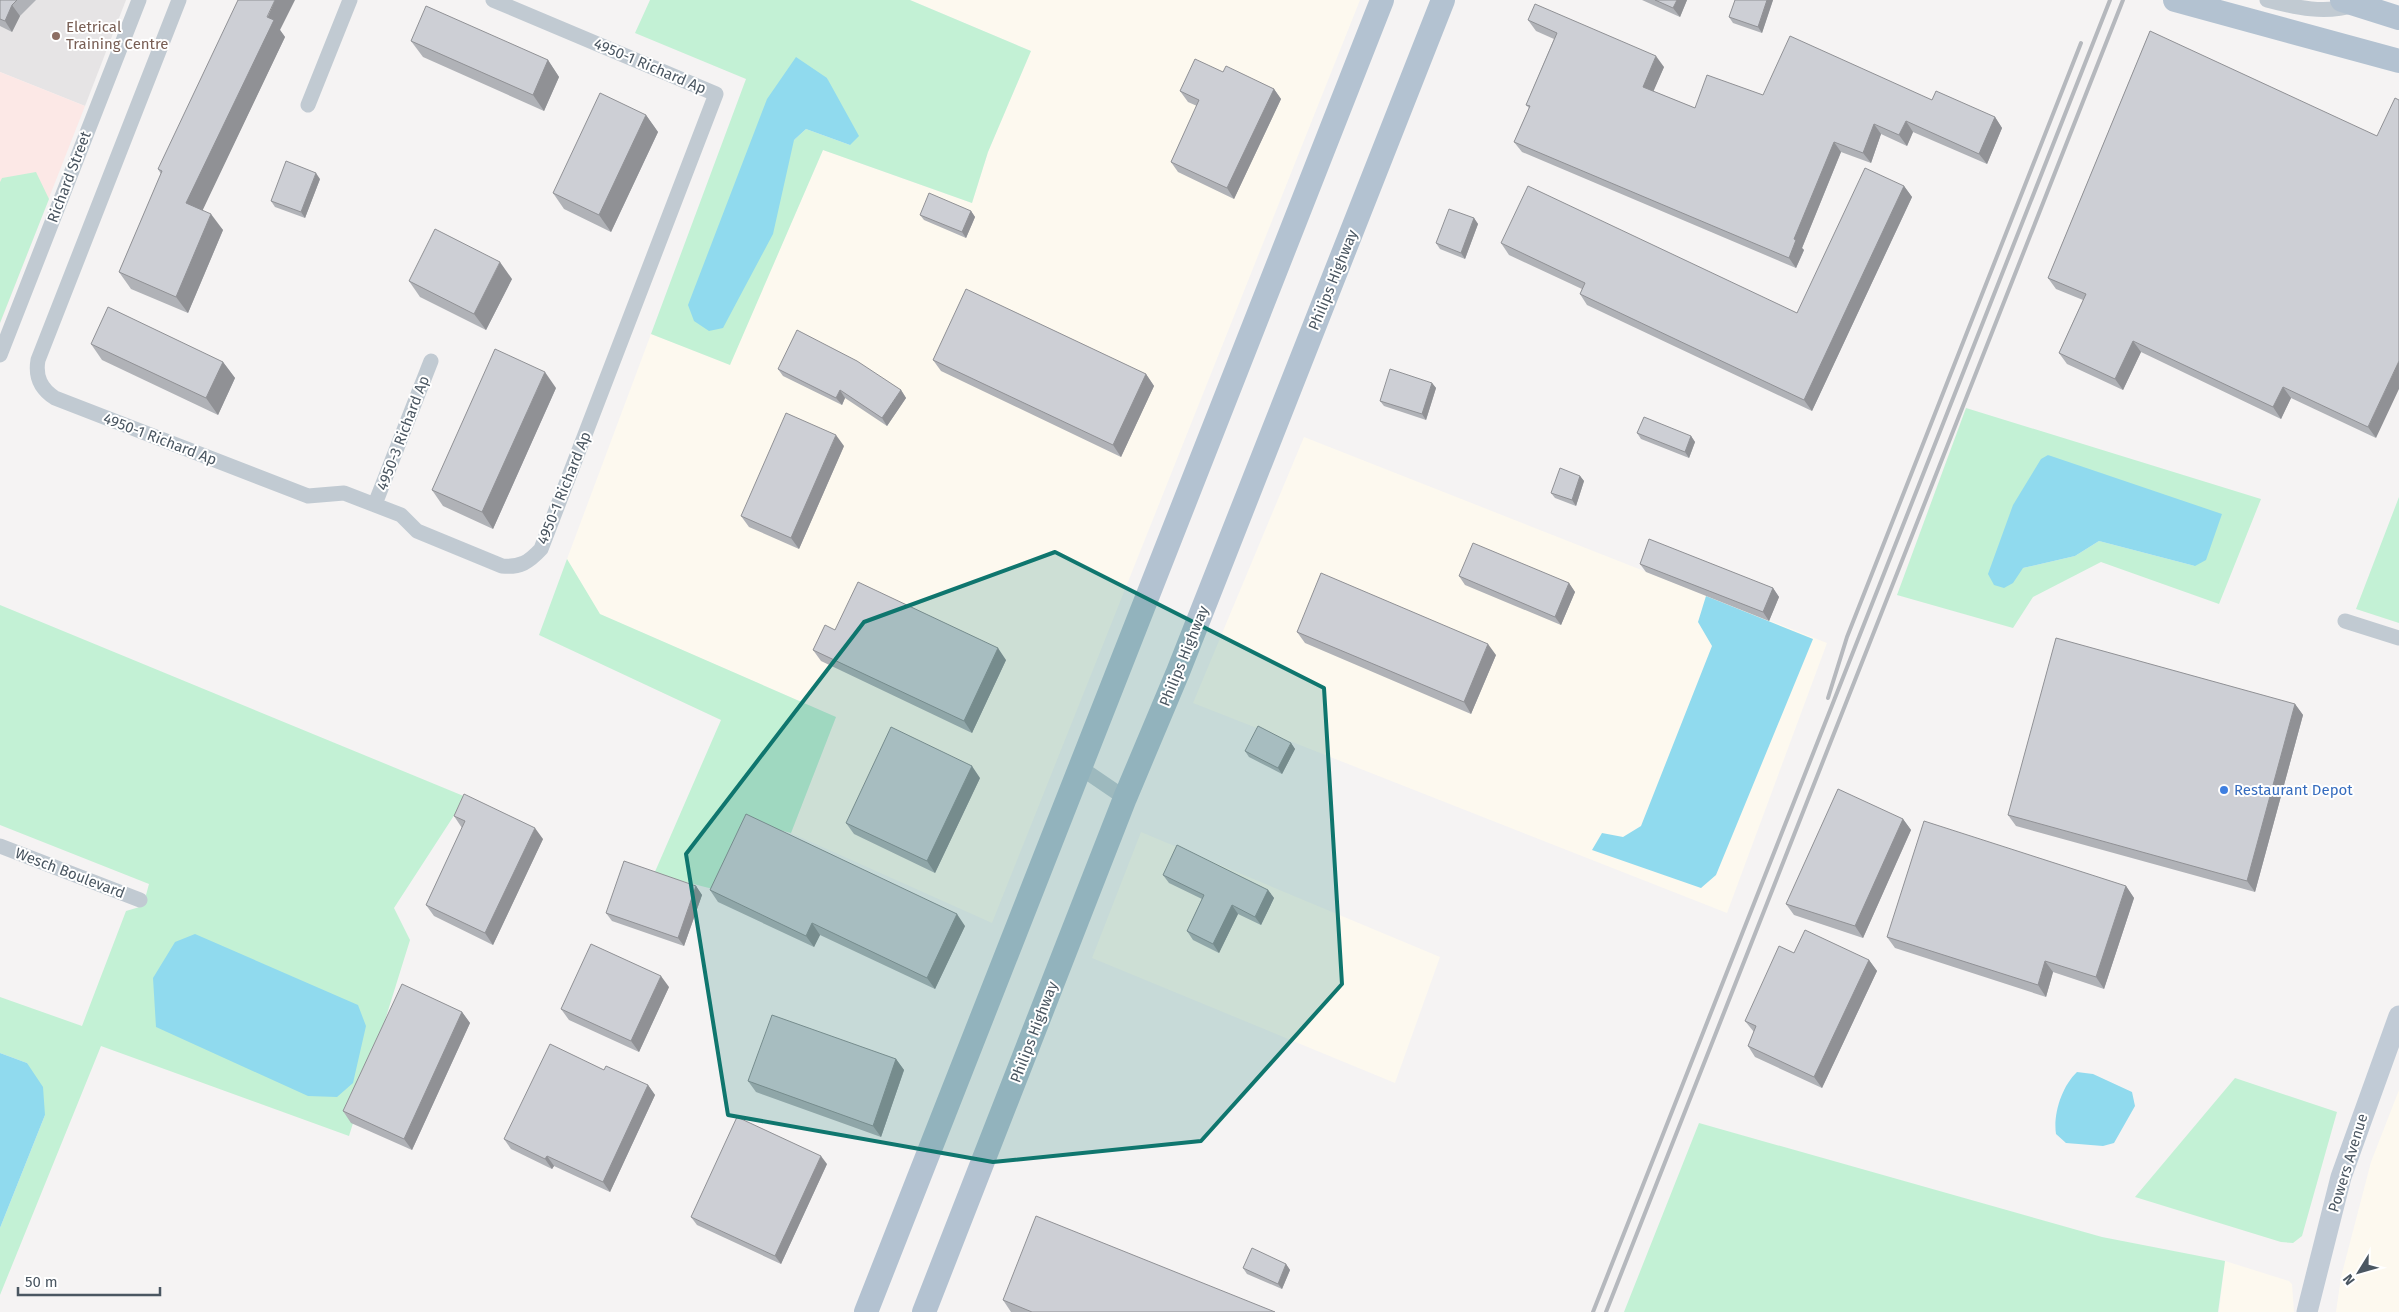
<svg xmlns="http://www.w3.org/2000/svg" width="2399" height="1312" viewBox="0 0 2399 1312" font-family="'Fira Sans',sans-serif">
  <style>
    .commercial { fill: #fdf9ef }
    .education { fill: #e6e4e5 }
    .medical { fill: #fce8e6 }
    .green { fill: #c3f1d5; fill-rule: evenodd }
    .water { fill: #90daee }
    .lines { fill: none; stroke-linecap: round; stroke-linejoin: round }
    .street { stroke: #c1cad2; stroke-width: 15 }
    .secondary { stroke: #c1cbd6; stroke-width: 21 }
    .primary { stroke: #b3c2d1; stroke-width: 24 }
    .rail { stroke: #b5b8bd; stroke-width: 4 }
    .primary-bridge { stroke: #b3c2d1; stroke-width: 24 }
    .wall { fill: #b0b2b7 }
    .shaded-wall { fill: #909195 }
    .building { fill: #cdcfd5; stroke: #909195 }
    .marked { fill: #0f766e; fill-opacity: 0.2; stroke: #0f766e; stroke-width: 4; stroke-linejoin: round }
    .education-dot { fill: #8d6e63; stroke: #fff; stroke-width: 2 }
    .shop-dot { fill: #3f7fe0; stroke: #fff; stroke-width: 2 }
    .labels { text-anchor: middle; stroke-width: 4; stroke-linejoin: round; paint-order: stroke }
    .education-label { font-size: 15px; fill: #785e54; stroke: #fff; text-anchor: start }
    .street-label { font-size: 15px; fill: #4a5661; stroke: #fff }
    .shop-label { font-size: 15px; fill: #366cbe; stroke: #fff; text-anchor: start }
  </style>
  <rect width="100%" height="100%" fill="#f5f3f3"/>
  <path class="commercial" d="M910 0H1360L992 923 791 833 836 717 599 614 567 559 651 334 730 364 823 150 972 203 988 152 1031 51Z
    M1304 437 1827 643 1727 913 1193 703Z
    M1141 832 1440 957 1395 1083 1092 958Z
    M2399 1090V1312H2336L2341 1277 2371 1162Z
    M2225 1261 2289 1281 2292 1284 2294 1312H2219Z"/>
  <path class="education" d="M0 0H126L85 106 0 72Z"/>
  <path class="medical" d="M0 72 85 106 0 323Z"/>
  <path class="green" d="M650 0H910L1031 51 988 152 972 203 823 150 730 365 651 334 746 79 635 33ZM827 78 850 145 806 129 794 140Z
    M36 172 49 199 0 323V182L2 178Z
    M1966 408 2261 499 2219 604 2101 562 2033 597 2013 628 1897 595ZM2048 455 2195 566 2099 541 2075 556 2023 568Z
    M2399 497V623L2356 609Z
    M567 559 600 614 836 717 791 833 745 821 713 889 654 874 721 720 539 635Z
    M0 605 466 797 394 908 410 940 349 1136 101 1046 0 1295V1228L45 1115 27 1063 0 1053V997L82 1026 126 911 143 906 149 884 0 825Z
    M2235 1078 2337 1112 2302 1236 2293 1243 2281 1242 2135 1197Z
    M1699 1123 2102 1237 2225 1261 2218 1312H1624Z"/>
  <path class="water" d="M796 57 827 78 859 136 850 145 806 129 794 140 773 234 723 328 709 331 694 321 688 305 767 99Z
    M2048 455 2222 514 2206 560 2195 566 2099 541 2075 556 2023 568 2013 583 2004 588 1994 585 1988 574 2013 505 2041 459Z
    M1706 596 1813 639 1716 875 1701 888 1592 850 1602 833 1623 837 1641 826 1712 646 1698 622Z
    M195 934 358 1005 366 1026 353 1083 337 1097 308 1096 156 1027 153 978 175 942Z
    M0 1053 27 1063 43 1087 45 1115 0 1228Z
    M2077 1072 2093 1074 2132 1092 2135 1106 2114 1143 2103 1146 2066 1143 2056 1134C2053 1114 2062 1086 2077 1072Z"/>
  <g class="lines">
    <path class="street" d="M179 0 38 360C35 377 41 389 55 398L308 496 344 493 401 515 417 531 502 566C520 568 529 562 541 549L716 94 493 0
      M2267 0C2297 8 2325 14 2355 5
      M308 105 350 0
      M0 355 139 0
      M375 504 431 361
      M2345 621 2399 638
      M1081 768 1125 798
      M0 846 140 900"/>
    <path class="secondary" d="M2307 1312 2341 1177 2399 1016"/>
    <path class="primary" d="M2175 0 2399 61
      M866 1312 1382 0
      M924 1312 1125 798 1178 672 1443 0"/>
    <path class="rail" d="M1828 698 1847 637 2081 43
      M1593 1312 2110 0
      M1606 1312 2123 0"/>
    <path class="primary-bridge" d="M2342 0 2399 18"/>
  </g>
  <path class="wall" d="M0 0H36L20 16 12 32 0 26Z
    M1642 0H1687L1680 17Z
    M1735 0H1773L1762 33 1733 23 1729 17Z
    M1528 20 1664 67 1653 91 1695 108 1763 95 1932 100 1995 117 2002 128 1987 164 1913 132 1907 146 1881 134 1871 163 1841 152 1802 248 1804 250 1796 268 1522 152 1514 142 1529 108 1526 105 1554 39 1536 31Z
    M280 30 285 37 202 210 223 230 188 313 131 289 119 272 161 174 158 169Z
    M2150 31 2376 438 2291 398 2281 419 2141 352 2123 390 2067 364 2059 353 2083 300 2056 289 2048 278Z
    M411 41 548 60 559 77 544 111 423 57Z
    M1223 72 1274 89 1281 99 1234 199 1178 172 1171 162 1197 106 1188 102 1180 91Z
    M646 115 658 132 611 232 564 209 553 193Z
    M320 179 305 218 275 207 271 201Z
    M1904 186 1912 197 1812 411 1587 305 1580 294 1582 289 1509 255 1501 243 1797 313Z
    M971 211 975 217 966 238 924 220 920 215Z
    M1474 218 1478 224 1465 259 1440 249 1436 243Z
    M512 279 486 330 420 297 409 281Z
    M91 344 223 362 235 378 218 415 102 360Z
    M933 360 1146 374 1154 386 1121 457 941 371Z
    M778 369 901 390 906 398 887 426 845 398 842 405 783 376Z
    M1432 383 1436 388 1426 420 1384 406 1380 401Z
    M556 388 493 529 443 506 432 490Z
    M1637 433 1691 436 1695 442 1689 458 1641 439Z
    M844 446 799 549 749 527 741 516Z
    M1580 476 1584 481 1576 506 1555 498 1551 493Z
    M1640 564 1773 588 1779 597 1769 621 1646 572Z
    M1459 576 1569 583 1575 592 1561 625 1465 585Z
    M835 630 1006 660 972 733 821 661 813 650Z
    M1297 632 1496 655 1471 714 1305 643Z
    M2295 704 2303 715 2255 892 2016 826 2008 815Z
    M1291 743 1295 749 1282 774 1249 757 1245 751Z
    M980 778 935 873 854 834 846 823Z
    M454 816 543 839 493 945 434 916 426 905 462 828Z
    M1903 819 1911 830 1863 938 1794 915 1786 904Z
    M1163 875 1268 890 1274 898 1261 925 1238 914 1219 953 1193 940 1187 931 1202 899 1169 883Z
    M696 886 702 895 684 946 612 921 606 913Z
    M2126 886 2134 898 2104 989 2053 972 2046 997 1895 948 1887 937Z
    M710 890 965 926 935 989 820 935 814 947 718 902Z
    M1794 953 1869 960 1877 971 1822 1088 1755 1057 1748 1046 1754 1032 1745 1021Z
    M669 987 639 1052 569 1020 561 1009Z
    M462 1012 470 1023 412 1150 351 1123 343 1111Z
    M896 1059 904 1070 881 1137 756 1092 748 1081Z
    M604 1070 648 1085 655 1095 610 1192 554 1166 552 1169 511 1149 504 1139Z
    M827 1164 781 1264 697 1225 691 1217Z
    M1286 1264 1290 1270 1282 1289 1247 1274 1243 1268Z
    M1003 1300 1275 1312H1011Z"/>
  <path class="shaded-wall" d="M275 0H295L280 30 285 37 198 220 186 203Z
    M1677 0H1687L1680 17 1673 8Z
    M1767 0H1773L1762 33 1758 27Z
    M12 5 20 16 12 32 5 21Z
    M1656 56 1664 67 1651 97 1643 87Z
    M548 60 559 77 544 111 533 95Z
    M1274 89 1281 99 1234 199 1227 188Z
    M646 115 658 132 611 232 599 215Z
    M1995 117 2002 128 1987 164 1979 154Z
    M1906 121 1913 132 1907 146 1899 135Z
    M1874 124 1881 134 1871 163 1863 153Z
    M1834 142 1841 152 1802 248 1804 250 1796 268 1789 258 1794 239Z
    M316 173 320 179 305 218 301 212Z
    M1904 186 1912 197 1812 411 1804 400Z
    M971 211 975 217 966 238 962 232Z
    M211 214 223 230 188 313 176 297Z
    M1474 218 1478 224 1465 259 1461 253Z
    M500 262 512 279 486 330 474 314Z
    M2133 341 2141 352 2123 390 2115 379Z
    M2399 361V389L2376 438 2368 427Z
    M223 362 235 378 218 415 206 398Z
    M545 372 556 388 493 529 482 512Z
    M1146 374 1154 386 1121 457 1113 445Z
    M1432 383 1436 388 1426 420 1422 414Z
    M2283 387 2291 398 2281 419 2273 407Z
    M840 390 845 398 842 405 836 398Z
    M901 390 906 398 887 426 882 418Z
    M836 435 844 446 799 549 791 538Z
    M1691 436 1695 442 1689 458 1685 452Z
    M1580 476 1584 481 1576 506 1572 500Z
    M1569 583 1575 592 1561 625 1555 617Z
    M1773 588 1779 597 1769 621 1763 612Z
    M1488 644 1496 655 1471 714 1464 702Z
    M998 648 1006 660 972 733 964 721Z
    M2295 704 2303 715 2255 892 2247 881Z
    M1291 743 1295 749 1282 774 1278 768Z
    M972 766 980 778 935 873 927 861Z
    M1903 819 1911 830 1863 938 1855 926Z
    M535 828 543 839 493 945 485 933Z
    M696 886 702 895 684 946 678 938Z
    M2126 886 2134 898 2104 989 2096 977Z
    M1268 890 1274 898 1261 925 1255 917Z
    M1232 905 1238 914 1219 953 1213 944Z
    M957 914 965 926 935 989 927 978Z
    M812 923 820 935 814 947 806 936Z
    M1869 960 1877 971 1822 1088 1814 1077Z
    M2045 961 2053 972 2046 997 2038 985Z
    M661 976 669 987 639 1052 631 1041Z
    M462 1012 470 1023 412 1150 404 1139Z
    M896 1059 904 1070 881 1137 873 1126Z
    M648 1085 655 1095 610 1192 603 1182Z
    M547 1156 554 1166 552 1169 545 1159Z
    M821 1156 827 1164 781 1264 775 1256Z
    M1286 1264 1290 1270 1282 1289 1278 1284Z"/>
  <path class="building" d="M0 0H17L12 5 5 21 0 19Z
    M238 0H275L267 17 274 20 186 203 211 214 176 297 119 272 162 171 158 169Z
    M1655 0H1677L1673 8Z
    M1735 0H1767L1758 27 1729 17Z
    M1535 4 1656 56 1643 87 1695 108 1707 75 1763 95 1790 36 1932 100 1936 91 1995 117 1979 154 1906 121 1899 135 1874 124 1863 153 1834 142 1794 239 1796 240 1789 258 1514 142 1530 106 1526 105 1557 33 1528 20Z
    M426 6 548 60 533 95 411 41Z
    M2150 31 2377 136 2395 98 2399 100V361L2368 427 2283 387 2273 407 2133 341 2115 379 2059 353 2086 294 2048 278Z
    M1195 59 1223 72 1226 66 1274 89 1227 188 1171 162 1199 100 1180 91Z
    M600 93 646 115 599 215 553 193Z
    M286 161 316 173 301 212 271 201Z
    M1865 168 1904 186 1804 400 1580 294 1585 283 1501 243 1528 186 1797 313Z
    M929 193 971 211 962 232 920 215Z
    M1449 209 1474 218 1461 253 1436 243Z
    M435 229 500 262 474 314 409 281Z
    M966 289 1146 374 1113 445 933 360Z
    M108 307 223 362 206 398 91 344Z
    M797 330 857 361 901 390 882 418 840 390 836 398 778 369Z
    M495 349 545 372 482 512 432 490Z
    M1390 369 1432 383 1422 414 1380 401Z
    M786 413 836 435 791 538 741 516Z
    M1644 417 1691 436 1685 452 1637 433Z
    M1560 468 1580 476 1572 500 1551 493Z
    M1649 539 1773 588 1763 612 1640 564Z
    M1473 543 1569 583 1555 617 1459 576Z
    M1321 573 1488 644 1464 702 1297 632Z
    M858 582 998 648 964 721 813 650 825 625 835 630Z
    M2056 638 2295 704 2247 881 2008 815Z
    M1258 726 1291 743 1278 768 1245 751Z
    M891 727 972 766 927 861 846 823Z
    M1838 789 1903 819 1855 926 1786 904Z
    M464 794 535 828 485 933 426 905 465 821 454 816Z
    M746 814 957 914 927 978 812 923 806 936 710 890Z
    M1924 821 2126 886 2096 977 2045 961 2038 985 1887 937Z
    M1177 845 1268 890 1255 917 1232 905 1213 944 1187 931 1204 895 1163 875Z
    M624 861 696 886 678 938 606 913Z
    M1805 930 1869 960 1814 1077 1748 1046 1756 1026 1745 1021 1779 946 1794 953Z
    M591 944 661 976 631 1041 561 1009Z
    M402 984 462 1012 404 1139 343 1111Z
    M772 1015 896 1059 873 1126 748 1081Z
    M550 1044 604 1070 606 1066 648 1085 603 1182 547 1156 545 1159 504 1139Z
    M737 1117 821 1156 775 1256 691 1217Z
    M1036 1216 1275 1312H1032L1003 1300Z
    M1252 1248 1286 1264 1278 1284 1243 1268Z"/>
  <path class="marked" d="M1055 552 1324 688 1342 984 1201 1141 993 1162 728 1115 686 854 864 622Z"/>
  <circle class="education-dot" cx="56" cy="36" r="5"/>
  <circle class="shop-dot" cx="2224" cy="790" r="5"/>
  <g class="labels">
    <g class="education-label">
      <text x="66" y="32">Eletrical<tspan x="66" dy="17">Training Centre</tspan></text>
    </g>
    <g class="street-label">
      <text transform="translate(650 66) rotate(23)" y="5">4950-1 Richard Ap</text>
      <text transform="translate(69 177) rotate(-69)" y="5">Richard Street</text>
      <text transform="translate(1333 280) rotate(-68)" y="5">Philips Highway</text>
      <text transform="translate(403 433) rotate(-69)" y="5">4950-3 Richard Ap</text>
      <text transform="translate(160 439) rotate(21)" y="5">4950-1 Richard Ap</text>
      <text transform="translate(564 488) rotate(-68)" y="5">4950-1 Richard Ap</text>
      <text transform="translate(1184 656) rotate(-68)" y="5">Philips Highway</text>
      <text transform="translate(70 873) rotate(21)" y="5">Wesch Boulevard</text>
      <text transform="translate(1034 1032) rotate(-69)" y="5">Philips Highway</text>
      <text transform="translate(2348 1163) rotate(-73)" y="5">Powers Avenue</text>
    </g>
    <g class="shop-label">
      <text x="2234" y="795">Restaurant Depot</text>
    </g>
  </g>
  <g transform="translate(2359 1272) rotate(233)" stroke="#ffffff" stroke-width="4" paint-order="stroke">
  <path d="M0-4L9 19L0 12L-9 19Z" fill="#4a5661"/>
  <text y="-8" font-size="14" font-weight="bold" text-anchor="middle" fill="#4a5661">N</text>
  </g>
  <path d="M18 1287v8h142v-8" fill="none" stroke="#4a5661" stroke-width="2.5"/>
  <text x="25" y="1287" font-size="15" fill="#4a5661" stroke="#ffffff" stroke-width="4" paint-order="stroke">50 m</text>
</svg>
